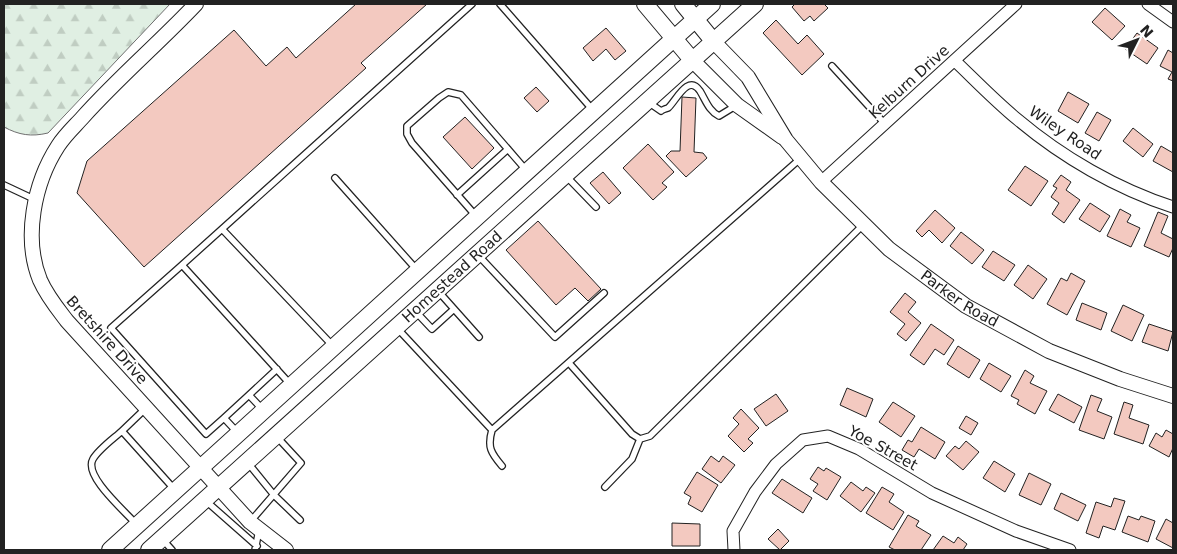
<svg xmlns="http://www.w3.org/2000/svg" width="1177" height="554" viewBox="0 0 1177 554" font-family="'DejaVu Sans',sans-serif">
  <style>
    .forest { fill: url(#forest-firs); stroke: #6f6f6f }
    .building { fill: #f3c9c0; stroke: #222 }
    .lines { fill: none; stroke-linecap: round; stroke-linejoin: round }
    .service-casing { stroke: #222; stroke-width: 8 }
    .minor-casing { stroke: #222; stroke-width: 13 }
    .tertiary-casing { stroke: #222; stroke-width: 16 }
    .secondary-casing { stroke: #222; stroke-width: 18 }
    .service { stroke: #fff; stroke-width: 5.5 }
    .minor { stroke: #fff; stroke-width: 11 }
    .tertiary { stroke: #fff; stroke-width: 14 }
    .secondary { stroke: #fff; stroke-width: 16 }
    .labels { text-anchor: middle; stroke-width: 4; stroke-linejoin: round; paint-order: stroke }
    .street-label { font-size: 15px; fill: #222; stroke: #fff }
  </style>
  <defs>
    <pattern id="forest-firs" width="22" height="20" patternUnits="userSpaceOnUse" patternTransform="scale(1.25)"><rect width="22" height="20" fill="#e0efe3"/><path d="M5 1l3.5 6h-7zM16 11l3.5 6h-7z" fill="#c0cdc2"/></pattern>
  </defs>
  <rect width="100%" height="100%" fill="#fff"/>
  <path class="forest" d="M4 4H170L48 133C31 137 19 135 4 127Z"/>
  <path class="building" d="M356 4H427L361 63 366 68 144 267 77 193 87 161 234 30 266 66 287 47 296 58Z
    M795 4H824L828 8 814 21 810 16 804 21 792 7Z
    M1105 8 1125 26 1112 40 1092 22Z
    M776 20 798 44 807 35 824 54 802 75 763 33Z
    M606 28 626 51 615 60 606 49 593 61 583 48Z
    M1137 33 1158 48 1147 64 1125 49Z
    M1168 50 1173 53V81L1168 79 1172 72 1160 66Z
    M536 87 549 101 537 112 524 98Z
    M1068 92 1089 104 1078 123 1058 111Z
    M682 97 696 98 694 152 703 153 707 158 686 177 666 156 671 151H680Z
    M1097 112 1111 120 1099 141 1085 133Z
    M465 117 494 148 472 169 443 137Z
    M1133 128 1153 144 1143 157 1123 141Z
    M648 144 674 172 662 183 667 187 653 200 623 168Z
    M1161 146 1173 153V172L1153 161Z
    M1025 166 1048 181 1031 206 1008 190Z
    M603 172 621 193 609 204 590 183Z
    M1061 175 1071 182 1066 190 1080 200 1064 223 1052 214 1059 203 1051 197 1057 188 1053 186Z
    M1090 203 1110 216 1100 232 1079 219Z
    M1120 209 1131 215 1127 222 1140 228 1131 247 1107 236Z
    M935 210 955 228 942 243 929 230 922 237 916 231Z
    M1158 212 1168 216 1161 233 1173 239V248L1169 257 1144 246Z
    M538 221 601 289 588 301 575 288 556 305 506 250Z
    M961 232 984 250 972 264 950 246Z
    M993 251 1015 265 1004 281 982 267Z
    M1028 265 1047 279 1033 299 1014 285Z
    M1071 273 1085 281 1067 315 1047 304 1061 278 1067 281Z
    M905 293 916 302 908 312 921 323 906 341 897 334 905 324 890 312Z
    M1082 303 1107 313 1101 330 1076 320Z
    M1123 305 1144 315 1132 341 1111 331Z
    M931 324 954 340 944 355 935 349 924 365 910 355Z
    M1149 324 1173 332 1168 351 1142 342Z
    M958 346 980 360 969 378 947 364Z
    M989 363 1011 376 1001 392 980 379Z
    M1025 370 1034 376 1030 383 1047 391 1035 414 1017 404 1019 400 1011 396Z
    M847 388 873 399 866 417 840 405Z
    M776 394 788 411 766 426 754 409Z
    M1058 394 1082 407 1074 423 1049 410Z
    M1091 395 1102 399 1097 411 1112 417 1104 439 1079 430Z
    M893 402 915 416 901 437 879 422Z
    M1124 402 1133 405 1129 418 1149 425 1143 444 1114 434Z
    M741 409 759 428 748 439 753 443 744 452 728 436 739 424 733 418Z
    M966 416 978 423 971 435 959 428Z
    M921 427 945 442 935 459 919 449 914 457 902 450 908 440 912 442Z
    M1166 430 1173 434V448L1169 457 1149 446 1156 433 1162 437Z
    M966 441 979 452 963 470 946 456 955 446 959 449Z
    M711 456 719 462 723 456 735 465 721 483 702 469Z
    M994 461 1015 474 1005 492 983 478Z
    M818 467 824 471 826 468 841 477 827 500 813 491 818 484 810 479Z
    M697 472 718 485 702 512 688 504 691 497 684 493Z
    M1029 473 1051 484 1041 505 1019 495Z
    M782 479 812 498 803 513 772 493Z
    M851 482 863 491 866 487 875 493 861 512 840 496Z
    M882 487 894 494 889 502 904 512 893 530 866 513Z
    M1061 493 1086 505 1078 521 1054 509Z
    M1114 498 1125 501 1115 530 1103 526 1099 538 1086 533 1096 502 1111 507Z
    M908 515 919 521 916 526 931 535 921 550H895L889 547Z
    M1128 516 1139 520 1141 516 1155 521 1148 542 1122 532Z
    M1166 519 1173 523V548L1156 539Z
    M672 523 700 524V546H672Z
    M778 529 789 541 780 550 768 539Z
    M943 536 954 543 958 537 967 544 963 550H933Z"/>
  <g class="lines">
    <g class="service-casing">
      <path id="service" d="M500 4 592 109
        M832 66 885 124
        M648 102 661 111C662 110 668 108 668 108 676 101 688 73 700 91 706 101 709 111 719 116L737 105
        M566 176 596 207
        M335 178 417 270
        M4 185 36 200
        M457 195 508 149
        M476 216 412 143 407 134V126L439 98 448 92 461 95 526 170
        M222 229 182 265 291 385
        M478 255 555 337 604 293
        M182 265 111 328 206 434 224 418
        M438 291 479 337
        M416 312 432 329 454 309
        M397 328 492 430 801 158
        M333 346 222 229 472 4
        M569 363 632 434 640 439 650 436 863 225
        M146 408 122 431 175 490
        M263 410 249 395 277 369
        M492 430C487 447 491 453 502 466
        M122 431C113 439 99 449 93 459 83 476 126 512 137 525
        M238 433 224 418 249 395
        M248 463 274 495 300 520
        M605 487 632 459 640 439
        M206 501 257 546
        M250 522 301 463 277 437
        M163 540 172 550
        M255 550 259 530"/>
    </g>
    <g class="minor-casing">
      <path id="minor" d="M1148 4 1173 22
        M955 61C975 80 995 101 1017 119 1062 157 1117 189 1173 207
        M821 182 1016 4
        M734 550 733 531 755 492 776 464 803 440 828 436 859 449 932 493 1016 531 1070 550"/>
    </g>
    <g class="tertiary-casing">
      <g id="tertiary">
        <path d="M196 4C159 43 119 77 83 117 75 126 65 135 58 146 34 183 23 238 40 280 47 296 57 308 67 321L250 522 286 550"/>
        <path id="s1" d="M714 42 748 77 786 140 821 182 889 249 966 306 1049 351 1120 379 1173 396"/>
        <path d="M693 61 737 105 782 137"/>
      </g>
    </g>
    <g class="secondary-casing">
      <g id="secondary">
        <path d="M645 4 693 61"/>
        <path d="M683 4 714 42"/>
        <path d="M110 550 712 4"/>
        <path id="s2" d="M149 550 755 4"/>
      </g>
    </g>
    <use href="#service" class="service"/>
    <use href="#minor" class="minor"/>
    <use href="#tertiary" class="tertiary"/>
    <use href="#secondary" class="secondary"/>
  </g>
  <g class="labels">
    <g class="street-label">
      <text transform="translate(909 82) rotate(-42)" y="5">Kelburn Drive</text>
      <text transform="translate(1065 133) rotate(34)" y="5">Wiley Road</text>
      <text dy="5" stroke="none"><textPath href="#s2" startOffset="408">Homestead Road</textPath></text>
      <text dy="5" stroke="none"><textPath href="#s1" startOffset="359">Parker Road</textPath></text>
      <text transform="translate(107 340) rotate(48)" y="5">Bretshire Drive</text>
      <text transform="translate(883 448) rotate(29)" y="5">Yoe Street</text>
    </g>
  </g>
  <rect width="1177" height="554" fill="none" stroke="#222222" stroke-width="10"/>
  <g transform="translate(1137 40) rotate(48)" stroke="#ffffff" stroke-width="4" paint-order="stroke">
  <path d="M0-4L9 19L0 12L-9 19Z" fill="#222222"/>
  <text y="-8" font-size="14" font-weight="bold" text-anchor="middle" fill="#222222">N</text>
  </g>
</svg>
